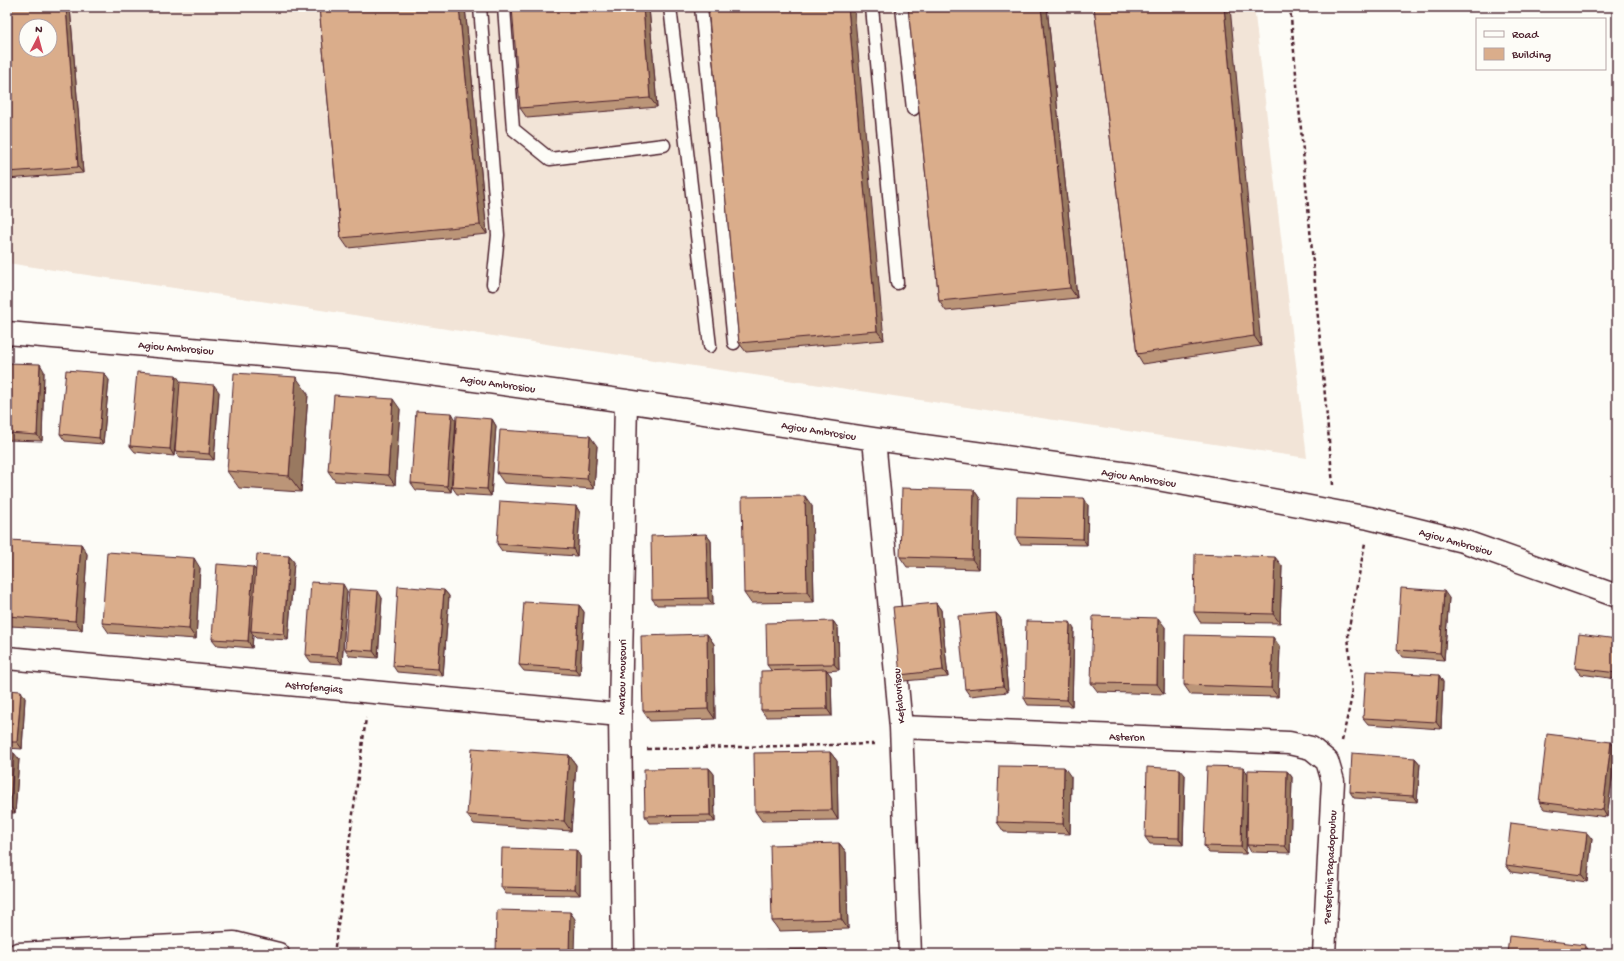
<svg xmlns="http://www.w3.org/2000/svg" width="1624" height="961" viewBox="0 0 1624 961" font-family="'Gochi Hand',sans-serif">
  <style>
    .built { fill: #f2e4d7; fill-rule: evenodd }
    .lines { fill: none; stroke-linecap: round; stroke-linejoin: round }
    .service-casing { stroke: #4a1f2b; stroke-width: 15 }
    .minor-casing { stroke: #4a1f2b; stroke-width: 25 }
    .path { stroke: #4a1f2b; stroke-width: 2.5; stroke-dasharray: 4 3; stroke-linecap: butt }
    .service { stroke: #fdfcf7; stroke-width: 12 }
    .minor { stroke: #fdfcf7; stroke-width: 22 }
    .wall { fill: #bb9578; stroke: #4a1f2b }
    .shaded-wall { fill: #997961; stroke: #4a1f2b }
    .building { fill: #daad8b; stroke: #4a1f2b; fill-rule: evenodd }
    .labels { text-anchor: middle; stroke-width: 3; stroke-linejoin: round; paint-order: stroke }
    .street-label { font-size: 11px; fill: #4a1f2b; stroke: #fdfcf7 }
  </style>
  <rect width="100%" height="100%" fill="#fdfcf7"/>
  <filter id="ink" filterUnits="userSpaceOnUse"><feTurbulence type="fractalNoise" baseFrequency=".025" numOctaves="2"/><feDisplacementMap in="SourceGraphic" scale="8" xChannelSelector="R" yChannelSelector="G"/><feConvolveMatrix kernelMatrix="1 2 1 2 8 2 1 2 1" color-interpolation-filters="sRGB"/></filter>
  <g filter="url(#ink)">
    <path class="built" d="M7 7H1254L1307 458 7 263ZM26 26H50V50H26Z"/>
    <g class="lines">
      <g class="service-casing">
        <path id="service" d="M480 7 498 235 493 284
          M504 7 513 129 550 159 664 145
          M670 7 710 346
          M701 7 734 343
          M872 7 897 283
          M902 7 913 109"/>
      </g>
      <g class="minor-casing">
        <path id="minor" d="M7 333 343 362 626 401 874 439 1136 475 1369 518 1463 541 1617 596
          M874 439 901 727 910 954
          M7 658 620 715
          M901 727 1289 743 1311 748 1327 761 1333 781 1324 954
          M18 954 234 943 278 954
          M623 954 620 715 626 401"/>
      </g>
      <path class="path" d="M1290 7 1333 485
        M1342 741 1352 696 1348 633 1365 543
        M647 749 876 744
        M334 954 366 718"/>
      <use href="#service" class="service"/>
      <use href="#minor" class="minor"/>
    </g>
    <path class="wall" d="M7 7H70L83 173 7 179Z
      M319 7H465L487 234 348 248 341 238Z
      M649 7 657 107 527 118 520 108Z
      M708 7 884 340 746 352 739 343Z
      M908 7H1047L1077 298 946 311 939 301Z
      M1094 7 1261 346 1143 364 1137 354Z
      M7 363 44 371 42 441 7 440Z
      M109 380 103 444 65 441 60 434Z
      M181 382V383L219 392 214 460 180 458 175 451 176 441 174 456 135 452 130 446Z
      M308 394 301 492 239 488 227 471Z
      M400 409 395 485 335 481 328 471Z
      M492 419 496 426 491 496 457 494 452 487Z
      M456 420 451 492 416 490 411 483Z
      M597 446 594 489 504 483 497 473Z
      M974 490 980 499 979 569 907 567 900 557Z
      M1088 505 1087 545 1020 544 1016 537Z
      M576 506 580 513 577 556 502 551 497 544Z
      M812 506 814 602 751 603 744 593Z
      M706 534 711 541 713 605H657L652 599Z
      M81 544 87 554 82 630 10 626 7 621V564Z
      M289 556 294 562 288 640 256 638 253 635 252 648 217 645 212 639 253 567 255 570Z
      M1282 566 1280 623 1200 622 1194 612Z
      M200 568 196 639 109 633 102 623Z
      M444 590 449 596 443 676 397 672 393 666Z
      M347 591 342 664 311 662 306 655Z
      M382 598 378 658 350 656 345 649Z
      M1449 598 1444 660 1402 657 1397 650Z
      M936 603 941 610 948 677 904 681 900 675Z
      M579 605 584 612 580 675 524 671 519 665Z
      M996 613 1001 619 1008 692 970 696 965 689Z
      M833 621 838 628 839 670 827 671 831 676 832 716 766 717 761 710 771 670 767 665Z
      M1165 627 1164 694 1098 692 1091 683Z
      M1074 629 1072 706 1028 705 1024 698Z
      M707 634 714 644 715 719 650 721 643 711Z
      M1617 639V679L1580 674 1575 668Z
      M1280 647 1278 697 1191 695 1184 685Z
      M1439 675 1443 682 1441 729 1368 724 1363 718Z
      M7 690 25 698 22 749 7 748Z
      M1611 742 1616 749 1607 817 1544 809 1539 802Z
      M7 752 19 759 15 813H7Z
      M830 752 837 761 838 820 762 821 755 811Z
      M569 755 576 765 571 831 474 824 467 815Z
      M1415 758 1420 764 1417 802 1354 798 1350 792Z
      M1243 767 1248 774 1246 854 1209 853 1204 846Z
      M709 768 714 774 715 822 649 823 645 816Z
      M1287 771 1292 777 1290 853 1251 852 1247 845Z
      M1185 775 1183 845 1150 844 1145 837Z
      M1071 777 1070 834 1004 832 997 822Z
      M1592 839 1587 882 1511 872 1506 865Z
      M839 843 846 852 848 929 779 931 772 921Z
      M580 856V895L506 894 501 887Z"/>
    <path class="shaded-wall" d="M66 7H70L83 173 78 167Z
      M459 7H465L487 234 480 225Z
      M643 7H649L657 107 650 98Z
      M848 7H854L884 340 877 331Z
      M1041 7H1047L1077 298 1070 288Z
      M1224 7H1230L1261 346 1254 336Z
      M40 364 44 371 42 441 37 435Z
      M104 373 109 380 103 444 99 438Z
      M176 375 181 382 174 456 170 449Z
      M296 377 308 394 301 492 289 476Z
      M214 385 219 392 214 460 209 454Z
      M393 399 400 409 395 485 388 475Z
      M452 413 456 420 451 492 447 486Z
      M492 419 496 426 491 496 487 489Z
      M590 436 597 446 594 489 587 479Z
      M974 490 980 499 979 569 972 559Z
      M805 496 812 506 814 602 807 592Z
      M1084 498 1088 505 1087 545 1083 539Z
      M576 506 580 513 577 556 573 549Z
      M706 534 711 541 713 605 708 598Z
      M81 544 87 554 82 630 75 621Z
      M289 556 294 562 288 640 284 634Z
      M1275 557 1282 566 1280 623 1273 614Z
      M194 558 200 568 196 639 189 629Z
      M253 567 258 573 251 631 253 635 252 648 248 641Z
      M343 584 347 591 342 664 337 657Z
      M444 590 449 596 443 676 438 669Z
      M378 591 382 598 378 658 373 651Z
      M1444 591 1449 598 1444 660 1440 653Z
      M936 603 941 610 948 677 943 670Z
      M579 605 584 612 580 675 575 669Z
      M996 613 1001 619 1008 692 1003 686Z
      M1158 618 1165 627 1164 694 1157 684Z
      M833 621 838 628 839 670 834 664Z
      M1070 622 1074 629 1072 706 1067 700Z
      M707 634 714 644 715 719 708 709Z
      M1273 637 1280 647 1278 697 1271 688Z
      M826 669 831 676 832 716 827 709Z
      M1439 675 1443 682 1441 729 1436 722Z
      M21 691 25 698 22 749 17 742Z
      M1611 742 1616 749 1607 817 1603 810Z
      M830 752 837 761 838 820 832 810Z
      M14 753 19 759 15 813 10 806Z
      M569 755 576 765 571 831 564 821Z
      M1415 758 1420 764 1417 802 1413 796Z
      M1064 767 1071 777 1070 834 1063 824Z
      M1243 767 1248 774 1246 854 1241 847Z
      M709 768 714 774 715 822 710 815Z
      M1180 769 1185 775 1183 845 1179 838Z
      M1287 771 1292 777 1290 853 1285 846Z
      M1587 833 1592 839 1587 882 1582 875Z
      M839 843 846 852 848 929 841 919Z
      M576 850 580 856V895L575 889Z
      M570 912 575 919 574 954H569Z
      M1585 945 1590 952V954H1584Z
      M827 949 831 954H827Z"/>
    <path class="building" d="M7 7H66L78 167 7 172ZM26 26H50V50H26Z
      M319 7H459L480 225 341 238Z
      M512 7H643L650 98 520 108Z
      M708 7H848L877 331 739 343Z
      M908 7H1041L1070 288 939 301Z
      M1094 7H1224L1254 336 1137 354Z
      M7 363 40 364 37 435 7 433Z
      M66 370 104 373 99 438 60 434Z
      M137 372 176 375 170 449 130 446Z
      M234 373 296 377 289 476 227 471Z
      M180 382 214 385 209 454 175 451Z
      M334 395 393 399 388 475 328 471Z
      M416 411 452 413 447 486 411 483Z
      M457 416 492 419 487 489 452 487Z
      M500 430 590 436 587 479 497 473Z
      M902 488 974 490 972 559 900 557Z
      M805 496 807 592 744 593 742 497Z
      M1017 497 1084 498 1083 539 1016 537Z
      M500 501 576 506 573 549 497 544Z
      M706 534 708 598 652 599 651 536Z
      M9 540 81 544 75 621 7 616V564Z
      M107 552 194 558 189 629 102 623Z
      M257 554 289 556 284 634 251 631Z
      M1195 554 1275 557 1273 614 1194 612Z
      M217 564 253 567 248 641 212 639Z
      M311 582 343 584 337 657 306 655Z
      M398 586 444 590 438 669 393 666Z
      M1401 588 1444 591 1440 653 1397 650Z
      M349 589 378 591 373 651 345 649Z
      M524 602 579 605 575 669 519 665Z
      M936 603 943 670 900 675 893 607Z
      M996 613 1003 686 965 689 958 616Z
      M1093 616 1158 618 1157 684 1091 683Z
      M833 621 834 664 767 665 766 623Z
      M1026 621 1070 622 1067 700 1024 698Z
      M707 634 708 709 643 711 641 636Z
      M1579 634 1617 639V673L1575 668Z
      M1185 635 1273 637 1271 688 1184 685Z
      M826 669 827 709 761 710V671Z
      M1366 671 1439 675 1436 722 1363 718Z
      M7 690 21 691 17 742H7Z
      M1547 734 1611 742 1603 810 1539 802Z
      M472 748 569 755 564 821 467 815Z
      M7 752 14 753 10 806H7Z
      M830 752 832 810 755 811 754 753Z
      M1352 753 1415 758 1413 796 1350 792Z
      M999 766 1064 767 1063 824 997 822Z
      M1207 766 1243 767 1241 847 1204 846Z
      M1147 767 1180 769 1179 838 1145 837Z
      M709 768 710 815 645 816 644 769Z
      M1248 770 1287 771 1285 846 1247 845Z
      M1511 823 1587 833 1582 875 1506 865Z
      M839 843 841 919 772 921 770 845Z
      M502 848 576 850 575 889 501 887Z
      M497 910 570 912 569 954H496Z
      M1509 936 1585 945 1584 954H1507Z
      M827 949V954H766V950Z"/>
  </g>
  <g class="labels">
    <g class="street-label">
      <text transform="translate(176 347) rotate(5)" y="4">Agiou Ambrosiou</text>
      <text transform="translate(498 383) rotate(8)" y="4">Agiou Ambrosiou</text>
      <text transform="translate(819 430) rotate(9)" y="4">Agiou Ambrosiou</text>
      <text transform="translate(1139 477) rotate(9)" y="4">Agiou Ambrosiou</text>
      <text transform="translate(1456 541) rotate(16)" y="4">Agiou Ambrosiou</text>
      <text transform="translate(621 677) rotate(-89)" y="4">Markou Mousouri</text>
      <text transform="translate(314 686) rotate(5)" y="4">Astrofengias</text>
      <text transform="translate(898 696) rotate(-95)" y="4">Kefalovrisou</text>
      <text transform="translate(1127 736) rotate(2)" y="4">Asteron</text>
      <text transform="translate(1329 867) rotate(-87)" y="4">Persefonis Papadopoulou</text>
    </g>
  </g>
  <rect width="1624" height="961" fill="none" stroke="#fdfcf7" stroke-width="24"/>
  <rect x="12" y="12" width="1600" height="937" fill="none" stroke="#4a1f2b" stroke-width="1.5" filter="url(#ink)"/>
  <rect x="1476" y="18" width="130" height="52" fill="#fdfcf7" stroke="#b5a4a5"/>
  <rect x="1484" y="31" width="20" height="6" fill="#fdfcf7" stroke="#b5a4a5"/>
  <text x="1512" y="38" font-size="12" fill="#4a1f2b">Road</text>
  <rect x="1484" y="48" width="20" height="12" fill="#daad8b" stroke="#b5a4a5"/>
  <text x="1512" y="58" font-size="12" fill="#4a1f2b">Building</text>
  <g transform="translate(38 38) rotate(6)"><circle r="19" fill="#fdfcf7" stroke="#b5a4a5"/>
  <path d="M0-3L7 15L0 10L-7 15Z" fill="#d1495b"/>
  <text y="-6" font-size="11" font-weight="bold" text-anchor="middle" fill="#4a1f2b">N</text>
  </g>
</svg>
